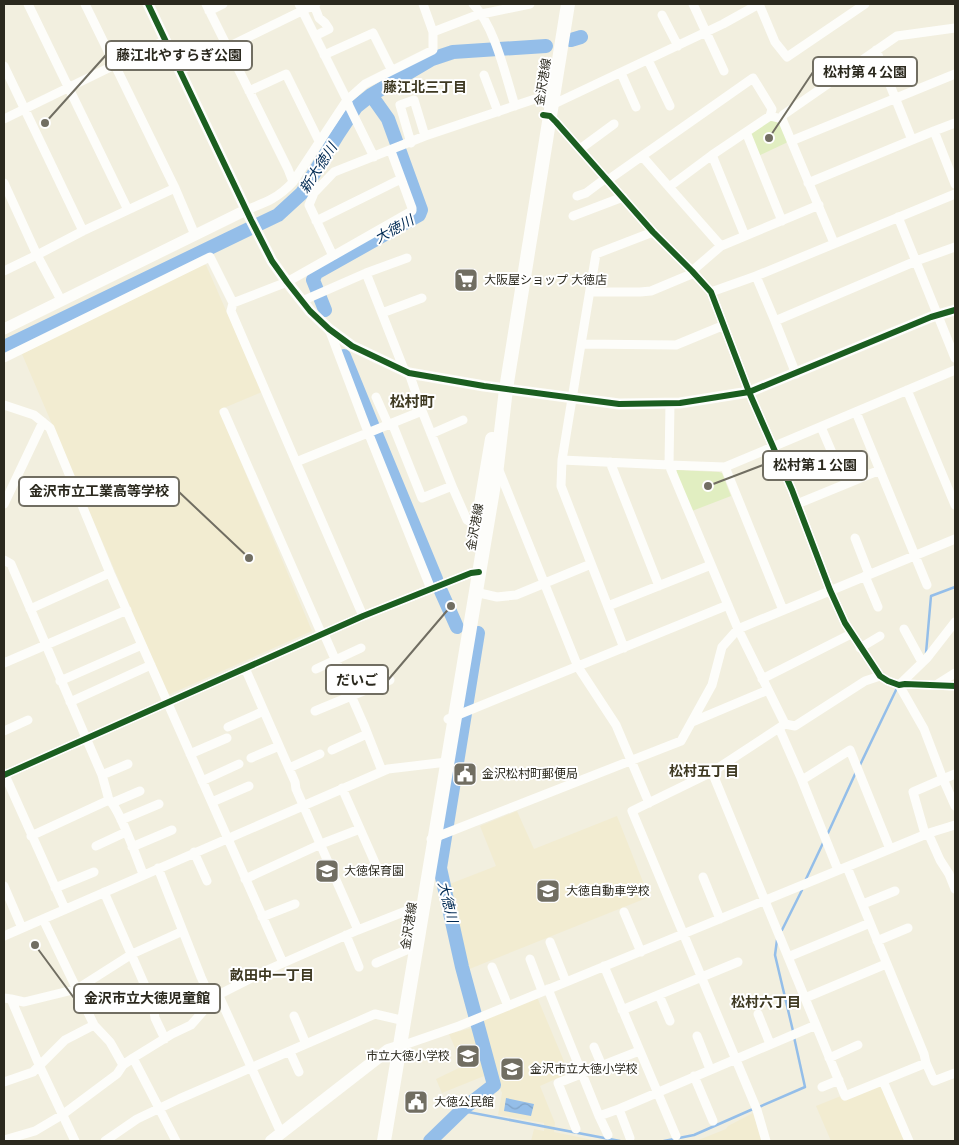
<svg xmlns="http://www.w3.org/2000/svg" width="959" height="1145" viewBox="0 0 959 1145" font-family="'Golos Text','Noto Sans JP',sans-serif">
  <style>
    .built { fill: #f2ecd1 }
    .green { fill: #e1eec1 }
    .water { fill: url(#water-waves) }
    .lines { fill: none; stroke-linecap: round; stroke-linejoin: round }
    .stream { stroke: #94bee9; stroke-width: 2.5 }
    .river { stroke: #94bee9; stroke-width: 14 }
    .minor { stroke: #fdfdfa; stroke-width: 9 }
    .tertiary { stroke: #fdfdfa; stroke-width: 11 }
    .secondary { stroke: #fdfdfa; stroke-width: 12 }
    .primary { stroke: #fdfdfa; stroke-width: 14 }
    .cycleway-casing { stroke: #fff; stroke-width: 9 }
    .cycleway { stroke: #1b5e20; stroke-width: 6 }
    .labels { text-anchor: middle; stroke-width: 4; stroke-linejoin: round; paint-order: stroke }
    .street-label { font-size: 12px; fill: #2b291e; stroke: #fff }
    .poi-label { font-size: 12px; fill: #2b291e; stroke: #fff; text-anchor: start }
    .neighbourhood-label { font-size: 14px; font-weight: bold; fill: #3e3922; stroke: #fff }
    .water-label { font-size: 14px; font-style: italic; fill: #002a53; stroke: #fff }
    .quarter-label { font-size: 15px; font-weight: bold; fill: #3e3922; stroke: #fff }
    .leader { fill: none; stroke: #716e62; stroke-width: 2 }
    .callout-dot { fill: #716e62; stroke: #fff; stroke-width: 2 }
    .callout { fill: #fff; stroke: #716e62; stroke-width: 2 }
    .callout-label { font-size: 14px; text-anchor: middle; font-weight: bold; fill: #2b291e }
  </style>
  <defs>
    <pattern id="water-waves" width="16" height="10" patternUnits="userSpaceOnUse" patternTransform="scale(1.25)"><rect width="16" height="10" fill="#94bee9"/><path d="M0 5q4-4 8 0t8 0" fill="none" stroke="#80a3c7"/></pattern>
  </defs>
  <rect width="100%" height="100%" fill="#f2efdf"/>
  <path class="built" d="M201 264 206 265 262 392 219 410 312 631 168 695 22 354Z
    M517 811 534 849 617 816 649 897 467 970 447 885 496 866 480 826Z
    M537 997 569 1073 540 1086 555 1123 554 1132 593 1140V1141H531L534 1129 544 1131V1123L498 1115 502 1093 494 1072 442 1093 436 1079 463 1066 449 1034 475 1027 474 1023Z
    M879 1086 882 1087 906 1141H831L816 1106 841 1096 844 1101Z
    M753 1113 762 1141H696L726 1129 728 1126Z"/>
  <path class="green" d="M770 119 782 124 788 142 758 156 751 137V132Z
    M677 470 719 472 722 473 731 496 692 511 676 473Z"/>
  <path class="water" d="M506 1098 534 1104 531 1116 504 1111Z"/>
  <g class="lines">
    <path class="stream" d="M926 653 931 596 955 587
      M860 765 897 688
      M828 833 856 772
      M806 879 823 843
      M782 930 802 890
      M777 940 775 955 793 1031
      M759 1107 805 1087 794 1037
      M463 1109 468 1112 620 1141
      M664 1141 694 1135 753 1109"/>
    <path class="river" d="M571 40 581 37
      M325 310 313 280 316 273 419 215 421 210 388 119 371 95
      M4 347 278 215 302 193 338 134 356 107 371 95 432 59 453 52 546 46
      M344 356 373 427
      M376 434 436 579
      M440 589 457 627
      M430 1141 463 1109 494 1085 462 967 440 868 478 633H475"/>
    <path class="minor" d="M28 4 128 210
      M85 4 175 188 195 235
      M206 4 288 169 293 182C278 198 267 202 246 210
      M299 4 347 100 365 84 433 50V32L477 15 530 4
      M423 4 433 32
      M473 4C495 27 505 74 515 106
      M693 4 724 71
      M314 5 319 18 325 23 329 29 315 36
      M209 11 223 4
      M662 15 678 46
      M876 50 912 140 934 131
      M324 55 373 33 391 69
      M648 60 670 106
      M4 66 83 231 175 188
      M181 70 316 4
      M621 73 636 107
      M484 75 498 112
      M249 91 286 74 319 141
      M543 115 550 116 556 122 653 232 692 271 711 292 749 392 792 490 830 590 845 623 880 676 888 681 899 685 905 684 955 686
      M4 119 166 40
      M782 119 834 243
      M955 123 934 131 955 184
      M746 132 782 221
      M791 141 955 74
      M411 143 400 105 414 100 425 136
      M580 149 614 124
      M712 155 745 236
      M642 156 753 78 772 109 770 116
      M608 180 642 156 669 187 712 155 770 116 782 119 783 115 897 36 955 28
      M293 182 347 100 349 106 374 157
      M4 183 37 255 83 231
      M808 183 912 140
      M669 187 721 246
      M577 196 586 193 606 178
      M573 216 623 197
      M898 217 955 358
      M316 221 401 179
      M333 256 309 205 314 193 334 172 425 136 535 99 556 103 723 24 759 4 775 42 787 57 865 4
      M4 271 37 255 61 300
      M692 271 721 246 819 205
      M366 273 407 258
      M756 276 775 321
      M590 292H640L651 291 694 273
      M711 292 756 276 955 194
      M302 301 366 273 405 372
      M233 303 231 311 296 462 422 411 409 373
      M382 313 422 298
      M722 326 676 345 581 344 562 460 669 465 738 629 955 539
      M329 329 368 432 431 589
      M581 344 596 254 653 232
      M4 358 210 257 233 303 287 282 412 211V208L391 151
      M796 374 775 321 916 261 955 247
      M907 390 955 505
      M376 397 388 424
      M670 403 669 465 725 467 955 370
      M4 405 34 415 50 428 110 573 283 963
      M422 411 452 486 467 520 478 527 486 528
      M224 412 322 635
      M856 412 927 585
      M392 423 422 498 452 486
      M821 427 833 455
      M431 434 463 420
      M562 460 561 486 624 648
      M296 462 363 616
      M610 462 659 586
      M725 467 783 610
      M498 468 578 667 616 725 649 803
      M4 504 43 422
      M797 504 880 470
      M855 538 869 574
      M4 560 11 564 102 775 109 800C120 809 137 859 143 874
      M865 576 878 607
      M475 592 497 597 516 595 591 564
      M608 606 711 565
      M30 609 110 573
      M955 622 927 658 899 685 924 729 943 779 955 774
      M904 629 922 662
      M324 634 364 725 382 771
      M860 648 880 636
      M4 663 127 610
      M245 668 295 782 296 789 358 930 411 909H423
      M316 669 361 648
      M762 679 851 634
      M60 681 142 645
      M936 685 955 673
      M70 702 151 665
      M315 711 390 680
      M448 719 728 605
      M692 722 768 690
      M228 727 264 711
      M779 728 801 778 838 870
      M4 731 28 720
      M332 750 367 734
      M190 754 227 738
      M251 758 279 746
      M289 768 320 754
      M712 772 816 1025
      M4 773 65 909
      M4 775 363 616 471 573 479 572
      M102 775 128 764
      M802 780 850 750 890 849
      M202 781 239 764
      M342 788 376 865
      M212 802 249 786
      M112 803 140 791
      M121 820 159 804
      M928 833 940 860 949 874 955 889
      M925 834 913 792 943 779 955 806
      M31 836 109 800
      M431 839 681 741 712 685 722 647 738 629 785 724
      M96 846 126 832
      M132 847 172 830
      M194 852 207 881
      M847 867 924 1054 926 1063
      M158 868 201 977 212 1001
      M703 877 720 919
      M245 879 321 844 360 829
      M4 886 22 928
      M55 888 94 872
      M104 892 153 1004 155 1018 165 1039
      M863 904 895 891
      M624 912 641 952
      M262 917 295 904
      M43 919 94 1025 110 1042 123 1065
      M346 935 359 967
      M4 936 388 769 447 762
      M877 941 908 928
      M550 942 566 982
      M788 957 870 923
      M530 959 542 991
      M376 963 411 948 417 949
      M604 966 676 1136
      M492 967 508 1006
      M548 989 599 1116 619 1109 816 1025 845 1096 926 1063 934 1081 955 1073
      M659 995 670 1021
      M219 996 281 1133
      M4 998 11 999 40 1067 75 1141
      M805 998 886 964
      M11 999 24 1002 77 989 132 954 183 931
      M622 1010 738 962
      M758 1014 770 1044
      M294 1016 306 1044
      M697 1036 710 1069
      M401 1046 459 1026 929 833 955 825
      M594 1047 602 1066
      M290 1052 299 1072
      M133 1058 176 1141
      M829 1058 858 1045
      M694 1076 713 1121
      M883 1081 909 1141
      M4 1082 33 1072 65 1040 94 1025
      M822 1087 839 1080
      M619 1109 630 1138
      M599 1116 608 1135
      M576 1129 558 1083 639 1051
      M4 1140 35 1131 62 1115 117 1074 123 1065 133 1058 172 1034 191 1025 212 1001 222 993 265 971 358 930
      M105 1141 137 1119 179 1099 375 1014 405 1021
      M766 1141 757 1110 632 811 712 772 785 724 795 726 865 681 880 676"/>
    <path class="tertiary" d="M148 4 251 220 272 261 287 282 310 311 329 329 352 346 409 373 484 386 619 404 680 403 749 392 931 317 955 310
      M4 329 246 210"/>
    <path class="secondary" d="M271 1141 388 1050 401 1046"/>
    <path class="primary" d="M481 504 492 439
      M384 1141 497 466 506 389 568 4"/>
    <g class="cycleway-casing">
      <path id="cycleway" d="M148 4 251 220 272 261 287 282 310 311 329 329 352 346 409 373 484 386 619 404 680 403 749 392 931 317 955 310
        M543 115 550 116 556 122 653 232 692 271 711 292 749 392 792 490 830 590 845 623 880 676 888 681 899 685 905 684 955 686
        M4 775 363 616 471 573 479 572"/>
    </g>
    <use href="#cycleway" class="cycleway"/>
  </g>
  <defs>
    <g id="supermarket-square" transform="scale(1.25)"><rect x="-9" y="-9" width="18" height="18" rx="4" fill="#716e62" stroke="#fff"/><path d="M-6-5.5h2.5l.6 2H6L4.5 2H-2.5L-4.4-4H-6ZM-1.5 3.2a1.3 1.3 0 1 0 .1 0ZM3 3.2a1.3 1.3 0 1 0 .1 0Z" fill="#fff"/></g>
    <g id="civic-square" transform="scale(1.25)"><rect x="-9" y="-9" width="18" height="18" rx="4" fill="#716e62" stroke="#fff"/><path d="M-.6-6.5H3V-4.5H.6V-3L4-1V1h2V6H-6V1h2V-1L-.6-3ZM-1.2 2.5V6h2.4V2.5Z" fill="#fff"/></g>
    <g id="school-square" transform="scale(1.25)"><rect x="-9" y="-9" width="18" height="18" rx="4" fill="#716e62" stroke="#fff"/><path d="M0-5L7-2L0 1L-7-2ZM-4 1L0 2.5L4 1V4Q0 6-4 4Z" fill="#fff"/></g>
  </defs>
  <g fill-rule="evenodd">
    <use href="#supermarket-square" x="466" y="280"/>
    <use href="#civic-square" x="465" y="774"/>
    <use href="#school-square" x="327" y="871"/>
    <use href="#school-square" x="548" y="891"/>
    <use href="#school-square" x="468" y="1056"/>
    <use href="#school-square" x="512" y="1069"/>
    <use href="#civic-square" x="416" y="1102"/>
  </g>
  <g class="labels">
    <g class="street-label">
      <text transform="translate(543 82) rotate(-81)" y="4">金沢港線</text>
      <text transform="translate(475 527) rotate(-80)" y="4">金沢港線</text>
      <text transform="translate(409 926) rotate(-81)" y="4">金沢港線</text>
    </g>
    <g class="poi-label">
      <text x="484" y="284">大阪屋ショップ 大徳店</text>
      <text x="482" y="778">金沢松村町郵便局</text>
      <text x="344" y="875">大徳保育園</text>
      <text x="566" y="895">大徳自動車学校</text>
      <text x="450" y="1060" text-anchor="end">市立大徳小学校</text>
      <text x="530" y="1073">金沢市立大徳小学校</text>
      <text x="434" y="1106">大徳公民館</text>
    </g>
    <g class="neighbourhood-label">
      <text x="425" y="92">藤江北三丁目</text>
      <text x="704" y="776">松村五丁目</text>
      <text x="272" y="980">畝田中一丁目</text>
      <text x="766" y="1007">松村六丁目</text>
    </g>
    <g class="water-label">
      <text transform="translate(318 168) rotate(-57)" y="5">新大徳川</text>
      <text transform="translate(394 229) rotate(-29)" y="5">大徳川</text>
      <text transform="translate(448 902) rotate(76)" y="5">大徳川</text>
    </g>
    <g class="quarter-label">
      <text x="412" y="407">松村町</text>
    </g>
  </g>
  <path class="leader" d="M45 123L106 55M769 138L813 72M708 486L763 465M249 558L179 492M451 606L388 680M35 945L74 998"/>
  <g class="callout-dot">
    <circle cx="45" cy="123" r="5"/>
    <circle cx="769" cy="138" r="5"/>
    <circle cx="708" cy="486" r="5"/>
    <circle cx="249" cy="558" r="5"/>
    <circle cx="451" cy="606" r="5"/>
    <circle cx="35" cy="945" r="5"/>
  </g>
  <g class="callout">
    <rect x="106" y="41" width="146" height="29" rx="5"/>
    <rect x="813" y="57" width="104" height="29" rx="5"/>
    <rect x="763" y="451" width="104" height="29" rx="5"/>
    <rect x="19" y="477" width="160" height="29" rx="5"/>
    <rect x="326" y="665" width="62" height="29" rx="5"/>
    <rect x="74" y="984" width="146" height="29" rx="5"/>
  </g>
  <g class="callout-label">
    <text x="179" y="60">藤江北やすらぎ公園</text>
    <text x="865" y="77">松村第４公園</text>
    <text x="815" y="470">松村第１公園</text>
    <text x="99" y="496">金沢市立工業高等学校</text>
    <text x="357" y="685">だいご</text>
    <text x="147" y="1003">金沢市立大徳児童館</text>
  </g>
  <rect width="959" height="1145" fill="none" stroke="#2b291e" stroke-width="10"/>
</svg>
